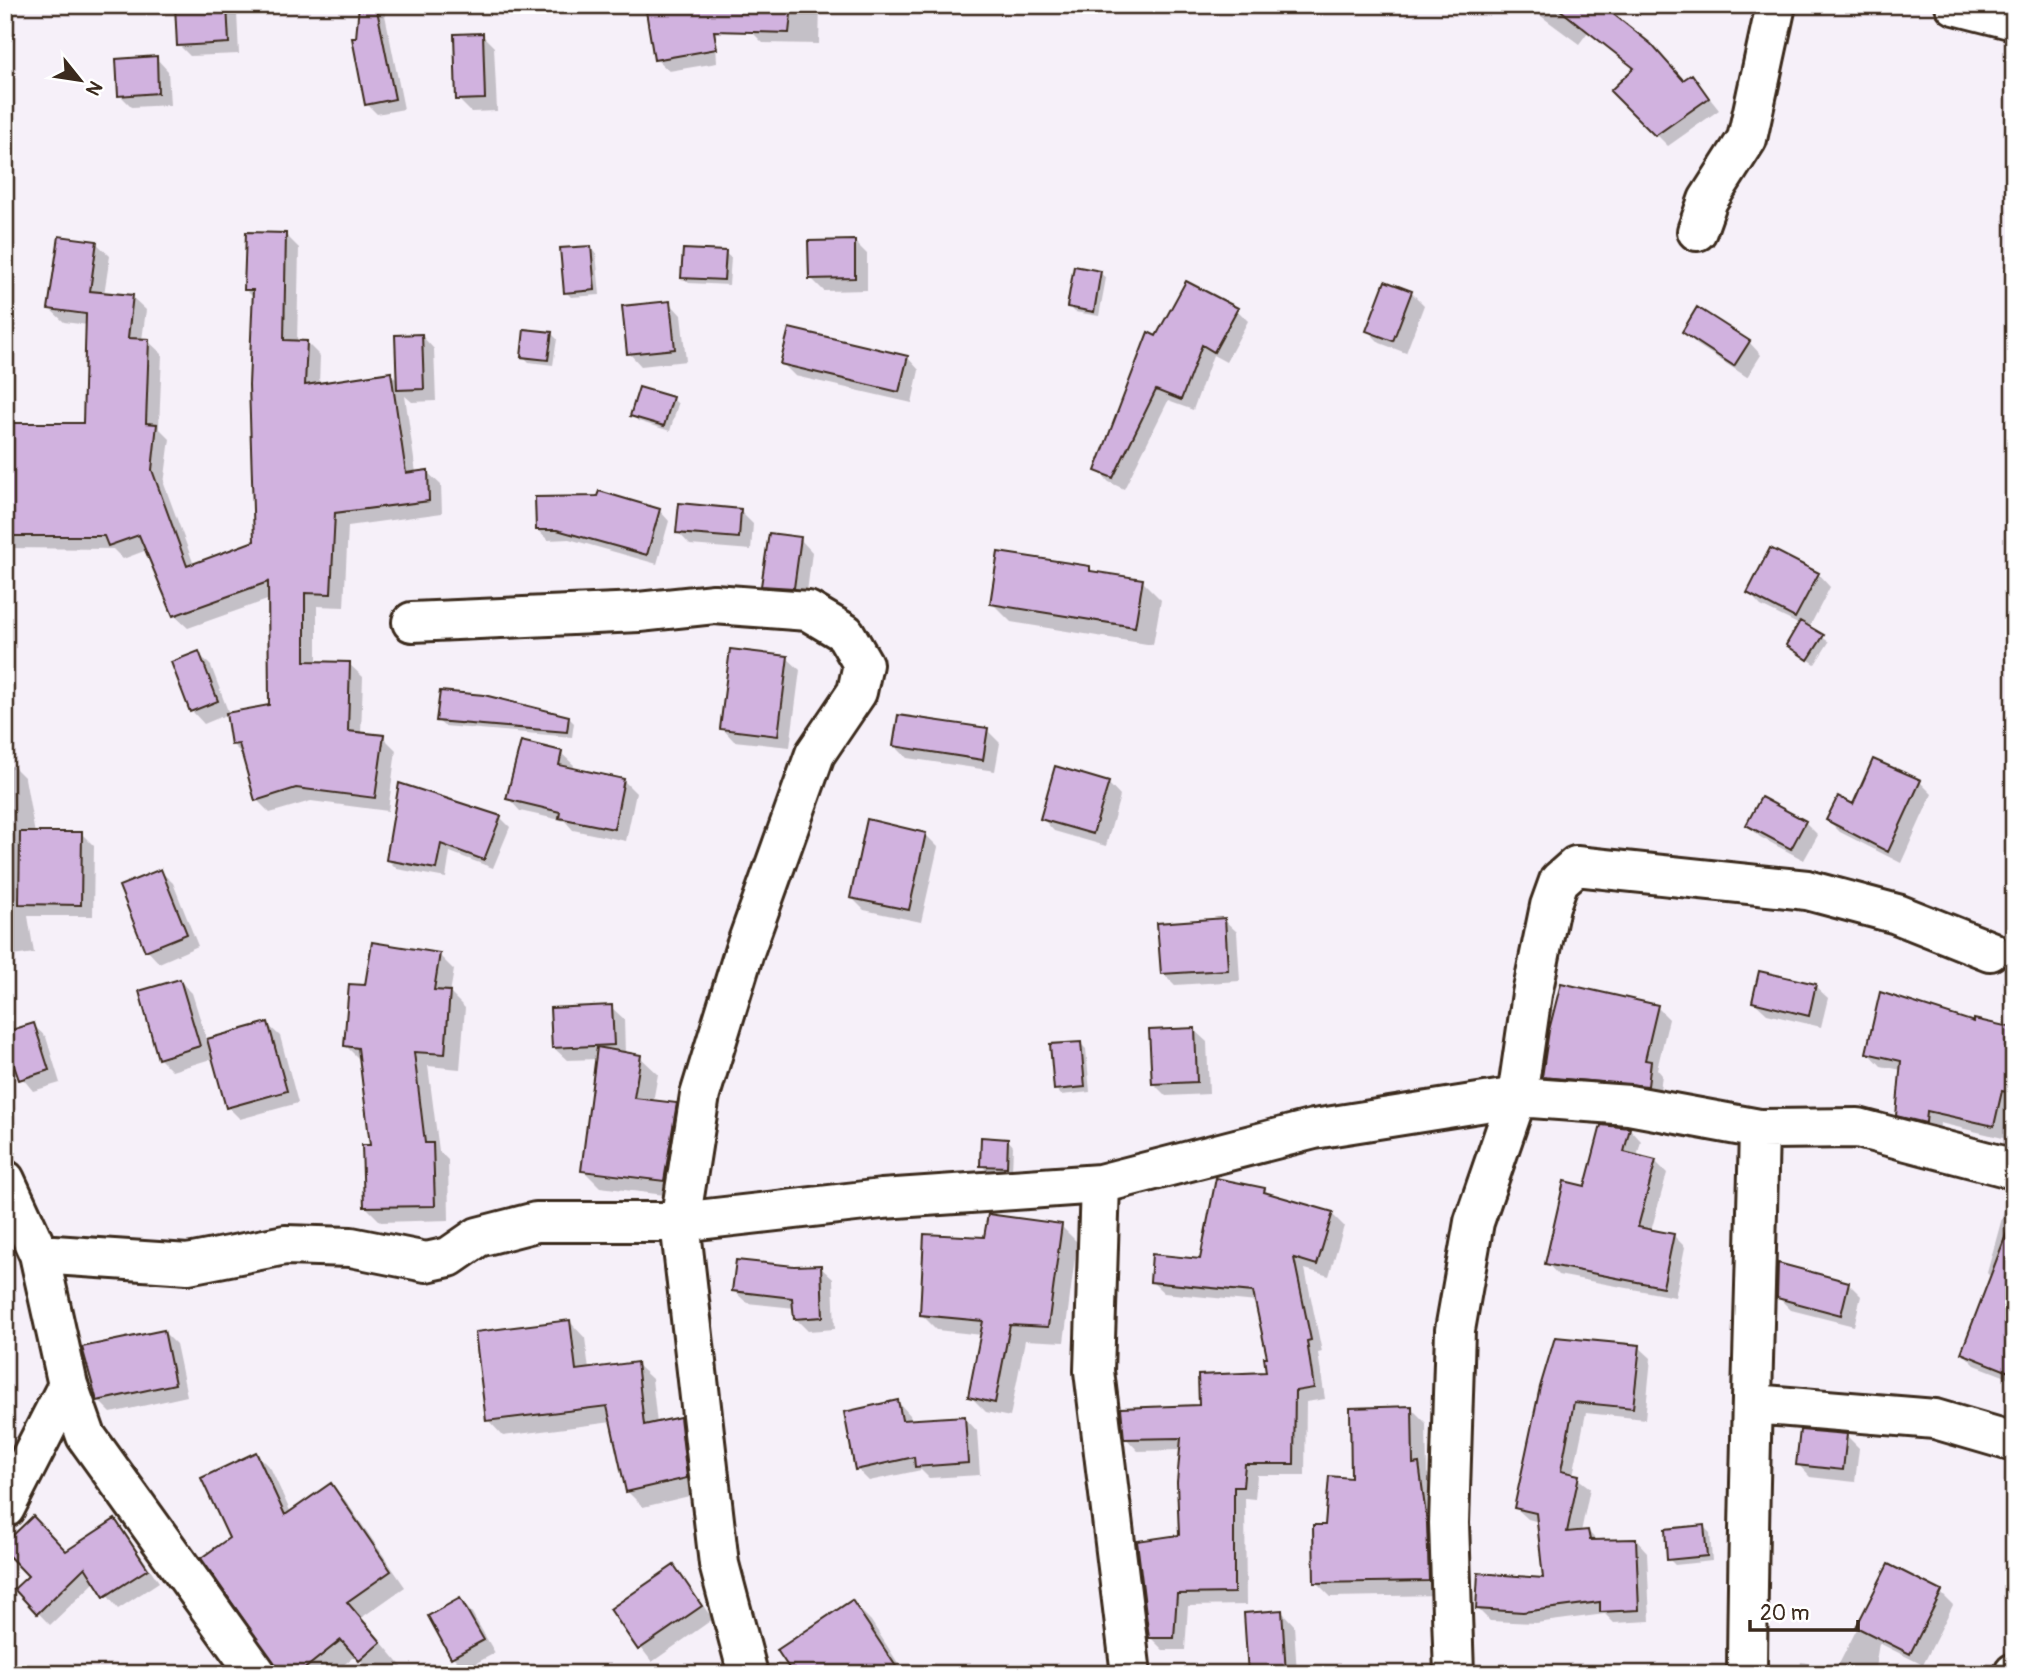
<svg xmlns="http://www.w3.org/2000/svg" width="2019" height="1679" viewBox="0 0 2019 1679" font-family="Pangolin,sans-serif">
  <style>
    .shadow { fill: #0003 }
    .building { fill: #d1b2df; stroke: #3b2a1e; stroke-width: 2 }
    .lines { fill: none; stroke-linecap: round; stroke-linejoin: round }
    .minor-casing { stroke: #3b2a1e; stroke-width: 44 }
    .minor { stroke: #fff; stroke-width: 38 }
  </style>
  <rect width="100%" height="100%" fill="#f6f0f9"/>
  <filter id="ink" filterUnits="userSpaceOnUse"><feTurbulence type="fractalNoise" baseFrequency=".0143" numOctaves="2"/><feDisplacementMap in="SourceGraphic" scale="14" xChannelSelector="R" yChannelSelector="G"/><feConvolveMatrix kernelMatrix="1 2 1 2 8 2 1 2 1" color-interpolation-filters="sRGB"/></filter>
  <g filter="url(#ink)">
    <path class="shadow" d="M121 5H229L237 13 239 54 190 56 179 45 176 6 128 12Z
      M361 5H383L404 109 377 114 367 104 357 39Z
      M714 5 717 63 669 71 656 59Z
      M752 5H820L819 44 763 43 751 31Z
      M846 5H867V9Z
      M1526 5H1602L1684 82 1692 76 1719 110 1668 146 1613 91 1636 69 1588 32 1579 44Z
      M482 35 494 47 497 111 471 112 458 99Z
      M156 58 168 71 170 105 132 107 120 95Z
      M285 234 299 248 297 343H307L320 356 319 384 390 373 399 382 422 336 434 349 436 401 412 402 405 396 416 473 427 472 441 485 442 513 348 526 344 607 317 606V663L349 664 363 677 361 734 383 737 396 750 388 811 311 801 270 813 257 800 244 756 232 744 228 714 204 724 192 711 199 654 211 666 229 714 271 707 270 599 188 628 174 615 147 550 123 559 113 549 5 548V425H85L88 325 64 322 50 309 96 243 110 256 104 294 132 297 146 310 142 340 148 341 162 354 159 428 170 439 164 484 194 565 255 542 254 298 246 290Z
      M854 241 867 254V290L824 291 811 278Z
      M590 247 596 253 600 295 571 297 565 291Z
      M725 253 731 258 729 285 689 283 683 278Z
      M1100 273 1106 278 1099 316 1075 312 1069 306Z
      M1411 292 1424 305 1406 353 1380 343 1368 331Z
      M669 302 681 315 686 361 641 366 629 353Z
      M1237 310 1248 321 1226 362 1213 355 1193 410 1168 401 1124 489 1109 482 1097 470 1157 338Z
      M1684 331 1749 342 1761 355 1747 377 1696 344Z
      M551 333 557 339 553 365 529 362 523 356Z
      M907 357 919 370 912 403 795 376 782 363Z
      M672 398 678 404 670 431 638 421 632 415Z
      M659 510 669 521 657 564 569 539 548 540 537 530Z
      M740 511 753 524 751 550 690 545 678 532Z
      M800 539 812 552 806 600 776 597 763 585Z
      M1089 568 1095 574 1142 581 1161 600 1153 645 1011 622 992 603Z
      M1818 574 1830 587 1809 628 1829 642 1815 664 1788 645 1800 625 1761 606 1749 593Z
      M787 658 800 670 790 747 734 741 722 728Z
      M568 717 574 723 572 737 444 726 438 721Z
      M987 730 1000 743 995 771 907 758 895 746Z
      M561 753 574 765 573 770 623 780 636 793 626 841 573 830 565 821 520 811 508 798Z
      M13 766 25 778 35 834H82L94 846 93 916H28L34 953 6 957 11 972 5 974V767Z
      M1920 782 1932 794 1901 863 1840 832 1828 820 1854 806Z
      M1108 783 1120 796 1106 846 1054 831 1042 818Z
      M500 817 510 827 493 868 450 852 446 878 397 869 388 860Z
      M1805 822 1818 835 1804 860 1760 837 1748 825Z
      M925 834 938 847 921 922 864 910 851 897Z
      M160 871 173 883 198 946 159 963 147 950Z
      M1224 920 1237 932 1240 981 1175 985 1163 973Z
      M439 955 454 970 450 993 465 1008 460 1069 428 1066 439 1151 448 1160 449 1220 381 1222 366 1207 372 1146 361 1061 346 1046 367 987Z
      M180 981 192 993 207 1041 267 1024 280 1036 298 1103 240 1119 228 1107 214 1058 172 1071 159 1058Z
      M1815 986 1828 998 1821 1027 1767 1014 1754 1002Z
      M611 1007 624 1019 625 1054 640 1057 658 1074 653 1102 676 1105 693 1122 681 1197 600 1187 583 1170 597 1059 567 1060 554 1048Z
      M1657 1007 1669 1019 1657 1069 1662 1075 1659 1097 1556 1088 1544 1076Z
      M1975 1024 2014 1030V1111L2007 1139 1940 1123 1939 1135 1912 1128 1898 1115 1902 1070 1881 1066 1868 1052Z
      M33 1025 46 1037 60 1083 33 1091 19 1074 5 1078V1034Z
      M1194 1030 1207 1042 1209 1094 1166 1096 1153 1083Z
      M1080 1043 1086 1049 1090 1092 1061 1095 1056 1089Z
      M1630 1129 1641 1141 1637 1157 1655 1161 1667 1173 1651 1231 1673 1235 1685 1247 1675 1297 1558 1275 1547 1263 1587 1188Z
      M1008 1140 1013 1146 1012 1172 987 1171 982 1165Z
      M1264 1189 1271 1196 1332 1214 1344 1226 1329 1276 1305 1269 1322 1352 1318 1353 1325 1399 1306 1402 1305 1475H1257L1255 1499 1245 1498 1246 1605 1188 1606 1185 1650H1163L1150 1637 1181 1537V1450L1138 1451 1126 1438 1268 1374 1269 1358 1257 1302 1164 1293 1151 1281 1201 1261Z
      M2008 1196 2014 1197V1380L1975 1365 1963 1353 1992 1278 1987 1273Z
      M1061 1226 1077 1242 1064 1342 1025 1340 1010 1417 986 1412 970 1396 982 1335 937 1330 921 1314 986 1239Z
      M820 1267 833 1279 835 1329 808 1331 795 1318V1308L747 1303 734 1291 794 1268Z
      M1848 1283 1861 1296 1854 1326 1791 1310 1778 1297Z
      M570 1322 585 1338 589 1370 636 1364 652 1379 657 1424 680 1419 695 1434 702 1493 643 1507 627 1491 612 1422 503 1436 488 1420Z
      M163 1331 176 1344 187 1396 111 1413 99 1401Z
      M1639 1347 1651 1358 1645 1419 1586 1413 1573 1475 1590 1488 1581 1532 1588 1531 1598 1542 1636 1540 1647 1552 1650 1621 1614 1623 1605 1614 1536 1623 1490 1621 1478 1609 1545 1580 1539 1522 1528 1519 1516 1508 1542 1387Z
      M898 1402 910 1415 911 1421 965 1418 977 1431 980 1475 929 1478 921 1470 869 1481 857 1469Z
      M1411 1408 1426 1423 1427 1473 1434 1480 1443 1595 1331 1597 1316 1582 1327 1526 1353 1480Z
      M1846 1435 1859 1448 1855 1482 1810 1477 1798 1464Z
      M256 1454 271 1469 291 1513 330 1485 345 1500 405 1587 361 1618 408 1674H372L356 1655 332 1674H283L231 1539Z
      M114 1522 126 1534 159 1582 118 1609 96 1581 50 1625 16 1590Z
      M1704 1527 1710 1533 1712 1561 1675 1565 1669 1559Z
      M1889 1566 1941 1593 1953 1605 1923 1665 1879 1643 1874 1674H1798L1801 1662 1837 1668Z
      M674 1567 713 1619 652 1662 612 1610Z
      M460 1600 472 1613 495 1653 465 1669 453 1657Z
      M852 1602 871 1621 905 1674H795Z
      M1282 1612 1294 1625 1297 1674H1250Z
      M1928 1667 1941 1674H1925Z"/>
    <path class="building" d="M175 5H227L229 43 177 46Z
      M359 5H376L395 99 365 105 352 38H356Z
      M645 5H792L789 33 714 31 717 49 654 60Z
      M1554 5H1602L1651 44 1683 80 1692 74 1709 98 1655 136 1610 91 1634 68Z
      M483 33 485 99 456 100 454 34Z
      M157 56 158 93 118 96 116 59Z
      M246 232 286 233 284 340 307 341 305 385 391 372 406 473 428 470 429 501 335 513 331 594 305 593V661L350 662 348 731 384 735 375 798 296 788 255 801 239 744 231 745 226 713 269 705 268 582 173 616 139 535 108 546 104 536H5V423H83L86 314 48 309 59 236 97 241 90 291 133 295 128 338 149 339 146 423 157 424 152 470 187 566 254 541 249 385 253 290H244Z
      M855 240V278L809 279 808 241Z
      M591 246 595 290 564 293 560 248Z
      M683 249 726 251 724 280 681 278Z
      M1074 266 1101 271 1094 312 1067 307Z
      M1186 281 1238 308 1214 352 1202 345 1181 400 1156 390 1113 478 1095 471 1148 332 1156 336Z
      M1385 281 1412 291 1393 341 1366 331Z
      M670 301 675 349 627 354 622 306Z
      M1697 307 1750 341 1734 366 1682 332Z
      M789 328 908 356 899 392 780 364Z
      M524 329 552 332 548 360 521 357Z
      M422 334 424 389 397 390 395 335Z
      M639 387 673 397 664 426 630 416Z
      M599 491 660 509 647 555 557 530H536L535 497 597 496Z
      M679 503 741 509 739 538 676 533Z
      M769 533 801 537 794 588 761 586Z
      M1770 548 1819 573 1795 618 1747 593Z
      M998 552 1090 566V571L1143 579 1135 627 990 604Z
      M1800 621 1824 635 1808 660 1786 645Z
      M730 649 788 656 778 736 720 729Z
      M199 651 218 701 190 712 171 662Z
      M440 691 484 695 569 716 567 732 436 721Z
      M898 715 988 728 983 760 893 746Z
      M521 741 562 751 559 765 624 779 614 829 559 818 560 812 506 799Z
      M1873 759 1921 780 1888 852 1826 820 1838 796 1853 804Z
      M1055 766 1109 782 1093 834 1040 819Z
      M399 783 501 816 484 860 441 844 436 869 386 860Z
      M1761 797 1806 821 1791 849 1746 825Z
      M867 819 926 833 909 910 850 898Z
      M20 832H82L81 905 19 904Z
      M161 869 187 934 145 951 119 886Z
      M1225 918 1228 970 1161 974 1157 923Z
      M372 942 440 953 434 990 450 991 445 1054 414 1052 425 1143H433L435 1206 364 1207 362 1145H370L358 1048 344 1046 349 984 365 985Z
      M1759 971 1816 984 1809 1016 1752 1002Z
      M180 979 200 1046 158 1059 139 991Z
      M1561 983 1658 1005 1645 1060 1651 1061 1648 1086 1542 1077 1549 1030Z
      M1880 992 1974 1022V1019L2014 1028V1094L2002 1091 1994 1126 1927 1111 1926 1123 1896 1116 1901 1061 1866 1053Z
      M612 1005 614 1045 552 1048 550 1008Z
      M268 1022 287 1091 226 1108 207 1039Z
      M34 1023 49 1070 19 1080 12 1060 5 1062V1032Z
      M1195 1028 1197 1082 1152 1084 1149 1030Z
      M1081 1042 1085 1087 1054 1090 1050 1044Z
      M597 1047 641 1055 634 1098 677 1103 664 1181 581 1171Z
      M1601 1125 1630 1128 1624 1152 1656 1160 1638 1227 1674 1234 1663 1287 1545 1264 1564 1181 1585 1186Z
      M981 1137 1008 1139 1007 1167 980 1166Z
      M1216 1178 1265 1188 1264 1192 1333 1212 1317 1265 1294 1258 1311 1340 1307 1341 1314 1388 1295 1391 1294 1464H1245L1243 1487H1234V1593L1177 1594 1174 1638H1149L1137 1541 1179 1535 1177 1482 1181 1438 1124 1439 1121 1408 1199 1405 1198 1375 1266 1372 1264 1357H1267L1253 1292 1150 1282 1152 1254 1200 1259Z
      M988 1214 1062 1224 1048 1327 1010 1325 995 1403 968 1397 983 1321 920 1315 924 1234 984 1237Z
      M2011 1222H2014V1374L1961 1353Z
      M736 1260 794 1266 821 1265 823 1317 794 1319 792 1298 732 1291Z
      M1778 1263 1849 1282 1841 1315 1777 1298Z
      M570 1320 576 1370 637 1362 644 1425 680 1417 687 1478 626 1492 607 1406 486 1421 475 1332Z
      M164 1330 175 1384 97 1401 82 1347Z
      M1555 1337 1640 1345 1633 1408 1574 1402 1561 1471 1579 1475 1567 1532 1588 1530 1590 1540 1636 1539 1639 1610 1600 1612V1602L1523 1612 1476 1609 1478 1573 1543 1578 1536 1513 1514 1508 1540 1387Z
      M898 1400 902 1420 965 1416 968 1463 915 1467 914 1457 855 1470 844 1412Z
      M1412 1406 1413 1464 1419 1463 1427 1523 1429 1581 1314 1583 1313 1525H1325L1329 1476 1351 1478 1350 1408Z
      M1800 1430 1847 1434 1843 1470 1796 1465Z
      M256 1452 285 1515 331 1483 391 1571 347 1602 381 1642 359 1661 341 1640 298 1674H281L201 1558 229 1538 201 1478Z
      M33 1516 66 1551 115 1519 148 1569 104 1597 85 1567 37 1614 14 1589 28 1576 5 1552V1543Z
      M1704 1525 1707 1556 1667 1560 1665 1529Z
      M1888 1564 1942 1591 1910 1654 1856 1627Z
      M674 1565 702 1606 638 1650 610 1609Z
      M460 1598 484 1640 451 1658 428 1616Z
      M852 1600 901 1674H793L777 1650Z
      M1282 1610 1286 1674H1248L1244 1613Z"/>
    <g class="lines">
      <g class="minor-casing">
        <path id="minor" d="M1955 5 2014 20
          M1697 231 1708 200 1747 139 1776 5
          M412 622 639 612 714 604 808 611 845 633 863 664 857 692 815 754 744 952 700 1095 680 1222 719 1564 748 1674
          M5 1180 39 1254 68 1385 86 1436 257 1674
          M1100 1184 1094 1371 1131 1674
          M39 1254 188 1264 285 1245 351 1247 426 1262 449 1257 478 1237 536 1222H680L882 1199 1100 1184 1314 1129 1517 1097 1629 1105 1759 1129 1858 1128 2014 1169
          M1753 1404 1935 1419 2014 1442
          M5 1508 68 1385
          M1454 1674 1449 1523 1455 1330 1474 1222 1517 1097 1532 994 1550 906 1559 881 1576 866 1807 890 1897 914 1990 951
          M1747 1674C1748 1492 1755 1311 1759 1129
          M2014 1674V1673"/>
      </g>
      <use href="#minor" class="minor"/>
    </g>
  </g>
  <rect width="2019" height="1679" fill="none" stroke="#fff" stroke-width="28"/>
  <rect x="14" y="14" width="1991" height="1651" fill="none" stroke="#3b2a1e" stroke-width="2.5" filter="url(#ink)"/>
  <g transform="translate(80 80) rotate(120)" stroke="#ffffff" stroke-width="5" paint-order="stroke">
  <path d="M0-5L12 26L0 18L-12 26Z" fill="#3b2a1e"/>
  <text y="-10" font-size="19" font-weight="bold" text-anchor="middle" fill="#3b2a1e">N</text>
  </g>
  <path d="M1750 1620v10h108v-10" fill="none" stroke="#3b2a1e" stroke-width="3.5"/>
  <text x="1760" y="1620" font-size="21" fill="#3b2a1e" stroke="#ffffff" stroke-width="5" paint-order="stroke">20 m</text>
</svg>
